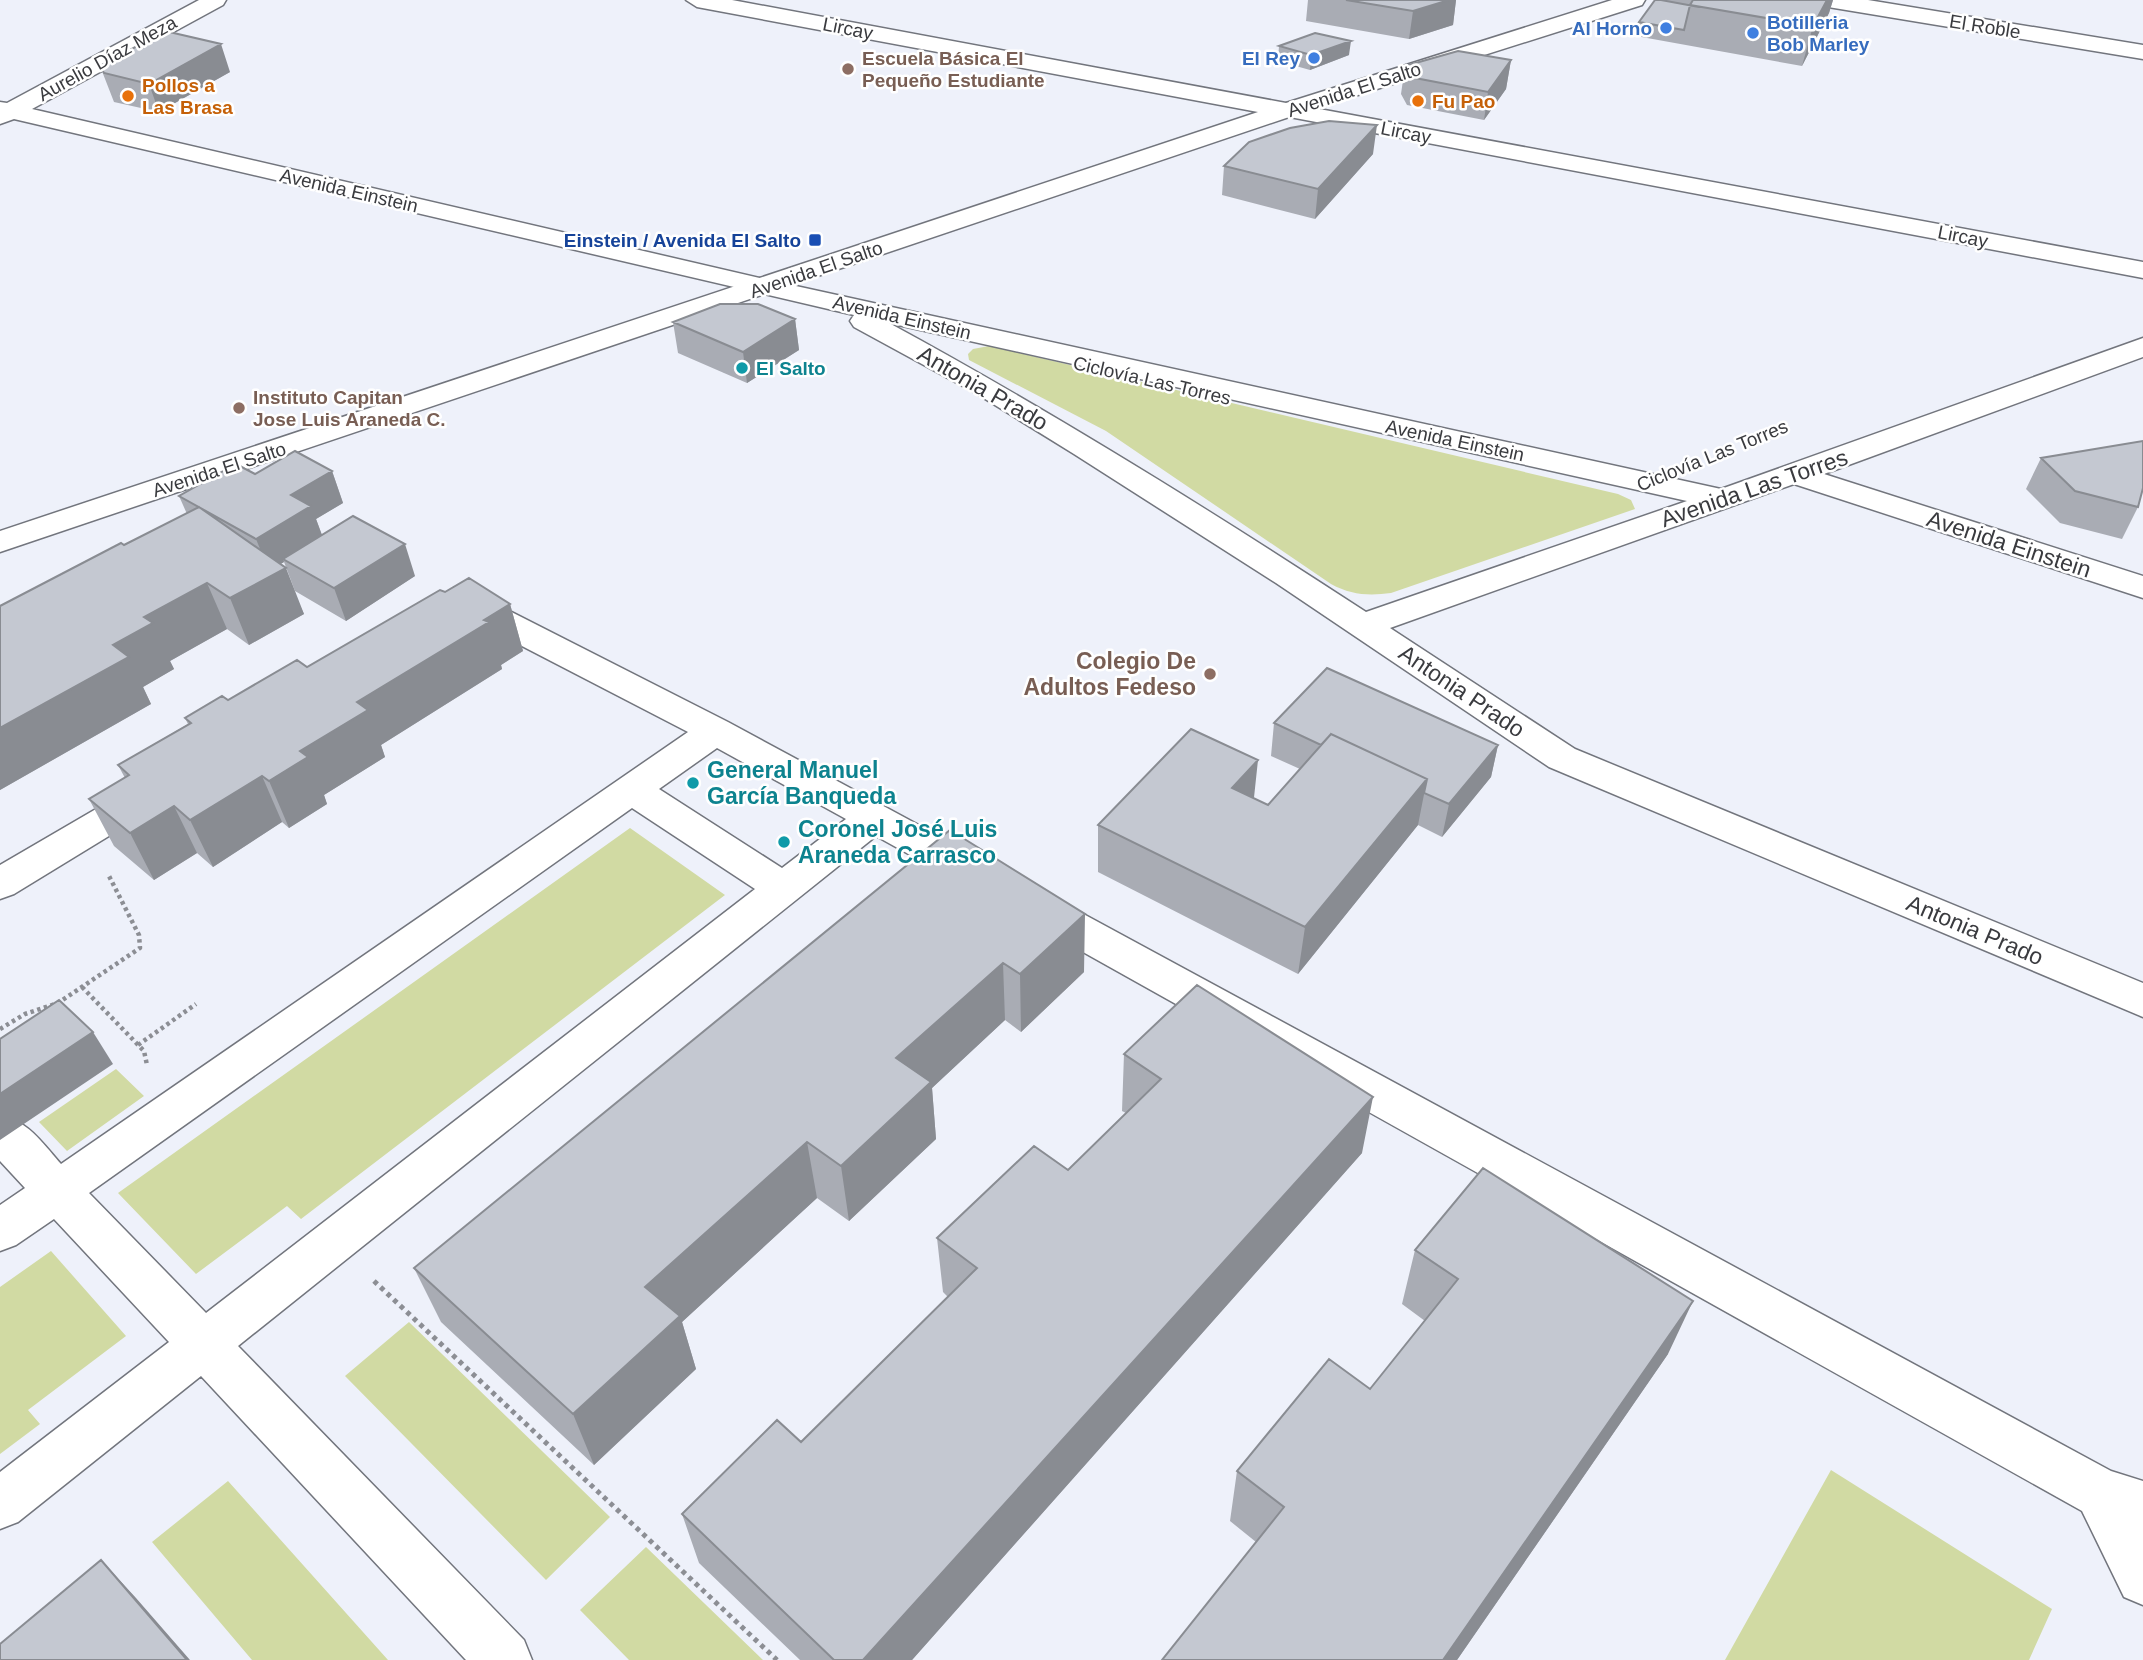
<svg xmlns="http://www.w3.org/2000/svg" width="2143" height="1660" viewBox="0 0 2143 1660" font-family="Helvetica,sans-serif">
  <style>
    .green { fill: #d1daa3 }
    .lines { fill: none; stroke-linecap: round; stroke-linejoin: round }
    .minor-casing { stroke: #72757d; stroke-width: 3 }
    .major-casing { stroke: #72757d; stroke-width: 3 }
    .path-far1 { stroke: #8c8e94; stroke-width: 4.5; stroke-dasharray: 3.5 3.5; stroke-linecap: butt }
    .path { stroke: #8c8e94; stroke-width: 5; stroke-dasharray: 4.5 4.5; stroke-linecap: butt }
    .minor { fill: #fff; fill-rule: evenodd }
    .major { fill: #fff; fill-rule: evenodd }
    .wall { fill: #a9acb4 }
    .shaded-wall { fill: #898c92 }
    .building { fill: #c4c8d1; stroke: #898c92; stroke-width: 2 }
    .shop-dot { fill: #3f7fe0; stroke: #fff; stroke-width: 2.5 }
    .education-dot { fill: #8d6e63; stroke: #fff; stroke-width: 2.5 }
    .food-dot { fill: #e8710a; stroke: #fff; stroke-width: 2.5 }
    .transit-dot { fill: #1a4fb4; stroke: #fff; stroke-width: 2.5 }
    .culture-dot { fill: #0f9aa8; stroke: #fff; stroke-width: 2.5 }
    .labels { text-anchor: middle; stroke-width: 5; stroke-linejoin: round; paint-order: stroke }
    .far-shop-label { font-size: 19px; font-weight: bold; fill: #366cbe; stroke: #fff; text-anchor: end }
    .far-street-label { font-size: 19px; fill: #3a3b3f; stroke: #fff }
    .far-education-label { font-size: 19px; font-weight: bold; fill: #785e54; stroke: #fff; text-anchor: start }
    .far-food-label { font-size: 19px; font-weight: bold; fill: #c56008; stroke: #fff; text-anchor: start }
    .far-transit-label { font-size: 19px; font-weight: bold; fill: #164399; stroke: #fff; text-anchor: end }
    .far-culture-label { font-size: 19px; font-weight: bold; fill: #0d838f; stroke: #fff; text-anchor: start }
    .street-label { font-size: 23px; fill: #3a3b3f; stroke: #fff }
    .education-label { font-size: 23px; font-weight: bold; fill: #785e54; stroke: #fff; text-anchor: end }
    .culture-label { font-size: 23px; font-weight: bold; fill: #0d838f; stroke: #fff; text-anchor: start }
  </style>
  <rect width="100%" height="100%" fill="#eef1fa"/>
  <path class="green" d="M989 346 1618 494 1631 500 1635 509 1391 593C1369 596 1351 595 1331 584L1106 431 969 360 968 354 973 349Z
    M630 828 725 895 301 1219 287 1206 196 1274 118 1193Z
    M116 1069 144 1096 67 1151 39 1122Z
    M51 1251 126 1336 28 1410 40 1424 0 1454V1287Z
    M409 1322 610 1517 546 1580 345 1376Z
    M1831 1470 2052 1609 2029 1660H1725Z
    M228 1481 388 1660H252L152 1542Z
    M646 1547 763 1660H629L580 1610Z"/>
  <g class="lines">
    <g class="minor-casing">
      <path id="minor" d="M199 0H226L223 5 32 109 764 279 1721 489 2143 338V357L1824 474 2143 576V598L1794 484 1390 628 1575 749 2143 983V1017L1549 767 1276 583 1074 454 977 394 854 327 850 321 854 315 14 119 0 124V102L7 103ZM889 323 1687 501 1366 612C1210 510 1053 412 889 323Z
        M1817 0H1868L2143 45V59L1828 7Z
        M1287 103 2143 262V278L1279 115 1275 110 1279 105Z
        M470 594 482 597 728 722 987 862 993 872 987 882 973 886 959 882 876 836 238 1346 524 1640 532 1660H466L201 1376 18 1522 0 1529V1472L169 1342 54 1219 16 1245 0 1251V1205L25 1188 0 1161V1120C23 1113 47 1149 61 1164L688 732 458 613 453 605 458 597ZM717 748 846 819 782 868 659 789ZM632 808 755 889 206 1313 89 1193Z
        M145 784 158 788 164 797 158 806 14 894 0 899V865L132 788Z
        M1038 893 1052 897 2111 1471 2143 1481V1605L2124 1597 2082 1511 1024 919 1018 908 1024 897Z"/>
    </g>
    <g class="major-casing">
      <path id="major" d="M686 0H732L1286 103 1612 0H1645L1642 5 1295 115 0 552V531L1258 112 697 7Z"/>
    </g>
    <path class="path-far1" d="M82 987 144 1051 147 1065
      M0 1029 25 1014 58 1003 140 948 139 935 109 876
      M138 1045 196 1004"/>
    <path class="path" d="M374 1281 777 1660"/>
    <use href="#minor" class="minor"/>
    <use href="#major" class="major"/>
  </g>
  <path class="wall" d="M1308 0H1456L1453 25 1409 39 1306 21Z
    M1655 0H1833L1829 13 1802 66 1636 36 1639 22Z
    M1279 46 1349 55 1310 70 1278 61Z
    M1511 60 1506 89 1484 120 1407 105 1401 94 1405 66Z
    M100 66 230 72 159 112 114 102Z
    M1373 154 1315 219 1222 195 1224 166Z
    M795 319 799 350 747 383 678 353 673 322Z
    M2041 458 2138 507 2122 539 2060 523 2026 489Z
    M332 471 343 503 316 519 322 535 415 576 346 621 295 591 284 562 280 564 304 614 249 645 227 629 170 661 174 669 143 687 151 704 0 790V606L187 514 179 496 255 474Z
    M445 592 510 604 523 651 501 665 502 669 381 745 385 757 324 795 327 804 289 828 282 822 213 867 197 853 154 880 114 846 89 799 125 778 118 765 188 724 185 718 307 667Z
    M1274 723 1498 745 1491 777 1442 837 1418 825 1298 974 1098 872V825L1254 798 1268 805 1300 769 1271 756Z
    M950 830 1084 972 1021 1032 1005 1020 932 1088 936 1139 849 1221 817 1198 682 1322 696 1369 594 1465 441 1322 414 1268Z
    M1124 1054 1362 1153 912 1660H800L699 1563 682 1514 801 1442 948 1297 943 1292 937 1238 1068 1170 1126 1113 1122 1111Z
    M1415 1250 1668 1354 1457 1660H1162L1256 1542 1230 1521 1237 1471 1370 1389 1425 1321 1402 1304Z"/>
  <path class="shaded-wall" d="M1449 0H1456L1453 25 1409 39 1413 11Z
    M1827 0H1833L1829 13 1802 66 1813 26Z
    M1351 41 1349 55 1310 70 1311 55Z
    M221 44 230 72 159 112 149 84Z
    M1511 60 1506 89 1484 120 1488 92Z
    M1377 125 1373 154 1315 219 1318 189Z
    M795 319 799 350 747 383 743 352Z
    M332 471 343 503 316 519 323 538 283 559 284 562 269 571 256 539 291 495Z
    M405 544 415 576 346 621 334 588Z
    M286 568 304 614 249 645 230 598Z
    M207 583 227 629 170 661 174 669 143 687 151 704 0 790V728L113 645 144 617Z
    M510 604 523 651 501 665 502 669 381 745 385 757 324 795 327 804 289 828 269 781 300 751 357 702Z
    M1498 745 1491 777 1442 837 1449 804Z
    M1258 760 1253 807 1232 788Z
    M262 776 282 822 213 867 190 820Z
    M1427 779 1418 825 1298 974 1305 927Z
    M174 806 197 853 154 880 130 833Z
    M1085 914 1084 972 1021 1032 1020 974Z
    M1003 963 1005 1020 932 1088 936 1139 849 1221 841 1166 896 1058Z
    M93 1032 113 1064 0 1140V1094Z
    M1373 1097 1362 1153 912 1660H863Z
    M807 1142 817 1198 682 1322 696 1369 594 1465 573 1414 645 1287Z
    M1693 1301 1668 1354 1457 1660H1443Z
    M101 1560 136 1598 190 1660H187Z"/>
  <path class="building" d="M1346 0H1449L1413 11Z
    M1655 0H1661L1699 7 1690 5 1684 30 1639 22Z
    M1693 0H1827L1813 26 1690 5Z
    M165 31 221 44 149 84 104 73 100 66Z
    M1315 33 1351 41 1311 55 1279 46Z
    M1458 51 1511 60 1488 92 1410 77 1405 66Z
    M1329 121 1377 125 1318 189 1224 166 1249 142 1290 128Z
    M720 304H758L795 319 743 352 673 322Z
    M2143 441V488L2138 507 2075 491 2041 458Z
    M295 451 332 471 291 495 311 506 256 539 179 496 236 464 255 474Z
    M199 507 286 568 230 598 207 583 144 617 153 623 113 645 129 657 0 728V606L121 543 124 545Z
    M353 516 405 544 334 588 283 559Z
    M469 578 510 604 484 620 489 622 357 702 368 710 300 751 308 757 269 781 262 776 190 820 174 806 130 833 89 799 129 775 118 765 191 723 185 718 222 696 228 700 297 660 307 667 440 590 445 592Z
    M1327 668 1498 745 1449 804 1424 793 1427 779 1331 734 1321 745 1274 723Z
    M1191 729 1258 760 1232 788 1268 805 1331 734 1427 779 1305 927 1098 825Z
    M950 830 1085 914 1020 974 1003 963 896 1058 931 1082 841 1166 807 1142 645 1287 680 1316 573 1414 414 1268Z
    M1197 985 1373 1097 863 1660H834L682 1514 777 1420 801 1442 977 1268 937 1238 1034 1146 1068 1170 1161 1079 1124 1054Z
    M59 1000 93 1032 0 1094V1039Z
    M1483 1168 1693 1301 1443 1660H1162L1284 1507 1237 1471 1329 1359 1370 1389 1458 1279 1415 1250Z
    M101 1560 187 1660H0V1644Z"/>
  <g class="shop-dot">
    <circle cx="1666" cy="28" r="7"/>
    <circle cx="1753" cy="33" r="7"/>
    <circle cx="1314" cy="58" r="7"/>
  </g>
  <g class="education-dot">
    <circle cx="848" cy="69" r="7"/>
    <circle cx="239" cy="408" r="7"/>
    <circle cx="1210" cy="674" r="7"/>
  </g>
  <g class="food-dot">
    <circle cx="128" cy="96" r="7"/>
    <circle cx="1418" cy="101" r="7"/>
  </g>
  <rect class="transit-dot" x="808" y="233" width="14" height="14" rx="3.5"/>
  <g class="culture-dot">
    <circle cx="742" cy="368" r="7"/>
    <circle cx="693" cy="783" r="7"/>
    <circle cx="784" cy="842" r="7"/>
  </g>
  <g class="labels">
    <g class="far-shop-label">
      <text x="1767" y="29" text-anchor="start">Botilleria<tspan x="1767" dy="22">Bob Marley</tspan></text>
      <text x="1652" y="35">Al Horno</text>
      <text x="1300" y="65">El Rey</text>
    </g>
    <g class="far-street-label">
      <text transform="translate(1985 26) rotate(9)" y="7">El Roble</text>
      <text transform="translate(848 28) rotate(11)" y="7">Lircay</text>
      <text transform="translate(107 58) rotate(-29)" y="7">Aurelio Díaz Meza</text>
      <text transform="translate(1354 89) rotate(-18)" y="7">Avenida El Salto</text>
      <text transform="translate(1406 132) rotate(11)" y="7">Lircay</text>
      <text transform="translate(349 190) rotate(13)" y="7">Avenida Einstein</text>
      <text transform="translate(1963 236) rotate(11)" y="7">Lircay</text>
      <text transform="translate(816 269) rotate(-19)" y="7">Avenida El Salto</text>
      <text transform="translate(902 317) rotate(13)" y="7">Avenida Einstein</text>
      <text transform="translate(1152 380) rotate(13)" y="7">Ciclovía Las Torres</text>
      <text transform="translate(1455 440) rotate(12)" y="7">Avenida Einstein</text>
      <text transform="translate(1712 455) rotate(-22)" y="7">Ciclovía Las Torres</text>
      <text transform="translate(219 469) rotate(-18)" y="7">Avenida El Salto</text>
    </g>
    <g class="far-education-label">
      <text x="862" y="65">Escuela Básica El<tspan x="862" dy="22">Pequeño Estudiante</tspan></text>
      <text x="253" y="404">Instituto Capitan<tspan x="253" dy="22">Jose Luis Araneda C.</tspan></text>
    </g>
    <g class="far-food-label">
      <text x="142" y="92">Pollos a<tspan x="142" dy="22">Las Brasa</tspan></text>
      <text x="1432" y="108">Fu Pao</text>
    </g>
    <g class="far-transit-label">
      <text x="801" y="247">Einstein / Avenida El Salto</text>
    </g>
    <g class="far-culture-label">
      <text x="756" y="375">El Salto</text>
    </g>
    <g class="street-label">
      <text transform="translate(983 388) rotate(30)" y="8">Antonia Prado</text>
      <text transform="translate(1754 488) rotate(-19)" y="8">Avenida Las Torres</text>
      <text transform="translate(2009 544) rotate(18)" y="8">Avenida Einstein</text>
      <text transform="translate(1462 691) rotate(34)" y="8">Antonia Prado</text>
      <text transform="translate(1975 930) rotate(23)" y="8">Antonia Prado</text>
    </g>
    <g class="education-label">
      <text x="1196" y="669">Colegio De<tspan x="1196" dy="26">Adultos Fedeso</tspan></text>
    </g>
    <g class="culture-label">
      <text x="707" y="778">General Manuel<tspan x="707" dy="26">García Banqueda</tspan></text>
      <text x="798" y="837">Coronel José Luis<tspan x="798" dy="26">Araneda Carrasco</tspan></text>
    </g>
  </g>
</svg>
